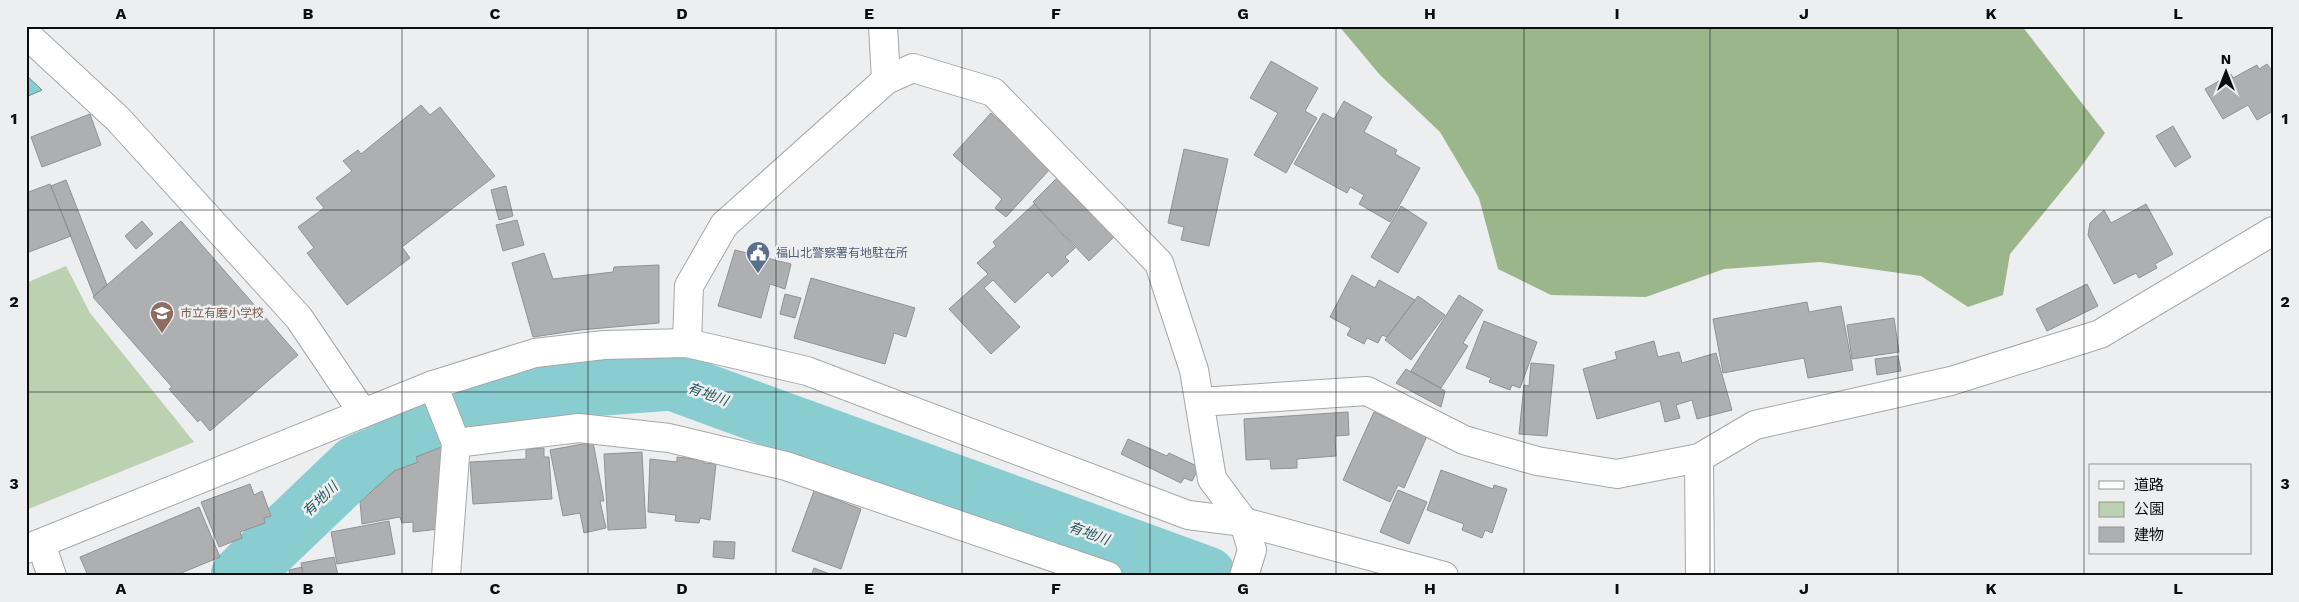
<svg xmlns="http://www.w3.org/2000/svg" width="2299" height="602" viewBox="0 0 2299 602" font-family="'Work Sans','Noto Sans JP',sans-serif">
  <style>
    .green { fill: #bbd1af }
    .forest { fill: #9ab68a }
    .water { fill: #8acdd1; stroke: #649396 }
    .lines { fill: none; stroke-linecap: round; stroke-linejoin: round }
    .river { stroke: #8acdd1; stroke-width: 59 }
    .building { fill: #aeafb0; stroke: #909193 }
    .street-casing { stroke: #a6a7a8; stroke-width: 30 }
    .secondary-casing { stroke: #a6a7a8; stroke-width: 30 }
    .street { stroke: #fff; stroke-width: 28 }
    .secondary { stroke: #fff; stroke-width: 28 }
    .grid { fill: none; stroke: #0b0c0c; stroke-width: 1; stroke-opacity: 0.55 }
    .labels { text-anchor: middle; stroke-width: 5; stroke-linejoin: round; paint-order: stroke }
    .service-label { font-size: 12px; fill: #4e5e75; stroke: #edeeef; text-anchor: start }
    .education-label { font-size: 12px; fill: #785e54; stroke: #edeeef; text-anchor: start }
    .water-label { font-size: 14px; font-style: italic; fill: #1e575a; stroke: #edeeef }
    .neatline { fill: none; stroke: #0b0c0c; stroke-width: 2 }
    .grid-label { font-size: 16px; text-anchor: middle; font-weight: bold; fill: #0b0c0c }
  </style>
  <rect width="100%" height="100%" fill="#edeeef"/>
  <path class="green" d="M66 266 90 313 194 442 26 510V283Z"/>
  <path class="forest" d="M1339 26H2022L2105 133 2078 171 2010 254 2003 295 1968 307 1921 276 1820 262 1724 269 1646 297 1551 295 1498 269 1479 198 1440 132 1380 75Z"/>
  <path class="water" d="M26 75 42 90 26 97Z"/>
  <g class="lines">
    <path class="river" d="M240 576 356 465 390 450 408 435 549 390 672 381 1207 576"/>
  </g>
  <path class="building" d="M1271 61 1318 88 1305 111 1317 118 1286 173 1254 155 1278 113 1250 98Z
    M2267 64 2273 72V111L2257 120 2248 105 2223 119 2205 89 2231 74 2233 78 2257 65 2259 69Z
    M1344 101 1372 117 1364 132 1397 150 1395 154 1420 168 1390 222 1359 204 1364 195 1350 187 1347 193 1294 164 1323 113 1334 119Z
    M421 105 430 115 440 107 495 176 402 247 410 258 347 305 307 253 314 248 298 227 324 208 316 198 352 171 343 161 358 150 361 154Z
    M991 113 1051 168 1006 217 995 208 1002 199 953 155Z
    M90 114 101 145 42 167 31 137Z
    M2173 126 2191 157 2175 167 2156 136Z
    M1184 149 1228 159 1209 246 1181 240 1184 227 1168 223Z
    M1059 176 1115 236 1089 261 1033 202Z
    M66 180 107 285 94 296 51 186Z
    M50 184 71 236 29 252 28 249 26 250V193Z
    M506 186 513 216 499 220 491 190Z
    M1034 204 1075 248 1065 257 1069 261 1052 277 1048 272 1015 303 993 280 984 288 1020 327 991 354 949 309 988 274 977 263 996 246 993 242Z
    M2146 204 2173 254 2155 264 2157 268 2139 278 2136 273 2114 284 2088 235 2090 223 2104 210 2111 223Z
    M1401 206 1427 223 1398 273 1371 257Z
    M517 220 524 245 503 251 496 225Z
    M142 221 153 234 136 249 125 236Z
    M181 221 298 355 210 431 200 419 198 422 169 389 172 387 93 297Z
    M735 250 791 264 785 289 770 284 761 318 718 306Z
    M544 253 553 279 613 272 614 267 659 265V323L580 330 533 337 512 263Z
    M1352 275 1375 288 1379 280 1415 300 1387 337 1382 335 1378 343 1367 338 1364 344 1347 335 1351 328 1330 317Z
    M811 278 915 308 906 337 894 333 885 364 794 338Z
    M2087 284 2098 306 2047 331 2036 309Z
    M785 294 801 298 795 318 780 314Z
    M1459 295 1483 310 1463 343 1468 346 1441 388 1411 371Z
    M1418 296 1445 315 1411 360 1385 340Z
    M1807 302 1809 312 1841 306 1853 370 1808 378 1804 358 1723 373 1713 319Z
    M1894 318 1899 352 1852 359 1847 325Z
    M1484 321 1537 342 1520 388 1512 385 1510 390 1489 382 1491 378 1466 368Z
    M1654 341 1658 357 1679 352 1682 363 1716 353 1732 410 1697 419 1692 400 1676 405 1680 418 1665 422 1660 401 1597 419 1583 369 1617 359 1615 352Z
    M1898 356 1901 371 1877 375 1875 359Z
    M1531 363 1554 365 1547 436 1519 434 1524 385 1529 386Z
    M1406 369 1445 391 1441 407 1396 383Z
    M1348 412 1349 435 1335 436 1336 456 1297 459V468L1271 469 1270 459 1246 460 1244 419Z
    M1374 412 1427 436 1404 488 1398 485 1390 502 1343 480Z
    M1128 439 1167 456 1169 453 1199 467 1192 481 1184 478 1181 483 1121 454Z
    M593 442 604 501H600L606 528 584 533 580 513 563 516 550 450Z
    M444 446 448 528 413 532V522L402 523 400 517 362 524 360 502 394 471 418 462 416 457Z
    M544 448V457H549L552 499 473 504 470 462 526 459V449Z
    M642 452 646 528 608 530 604 454Z
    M677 457 704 460V463L716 464 710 520 700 518 699 523 675 521 676 515 648 512 650 459 677 462Z
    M1441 470 1493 489 1494 485 1507 489 1492 533 1485 530 1482 538 1462 530 1464 524 1427 510Z
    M250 484 254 495 262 491 271 516 264 518 265 523 240 532 242 538 219 547 201 502Z
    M1398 490 1427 502 1409 544 1380 532Z
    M814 491 861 509 841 569 792 551Z
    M199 507 220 557 174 576H88L80 557Z
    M389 521 395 554 337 564 331 532Z
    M714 541 735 542 734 559 713 557Z
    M334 557 338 576H303L301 563Z
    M302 567 303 576H290L289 570Z
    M814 568 835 576H811Z"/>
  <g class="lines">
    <g class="street-casing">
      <path id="street" d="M26 34 118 119 299 318 363 413
        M886 80 913 68 993 92 1159 263 1194 370 1212 479 1244 522 1252 550 1244 576
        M687 343 689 286 724 225 886 80 883 26
        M433 385 456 443 446 576
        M1200 402 1367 391 1464 440 1537 461 1617 474 1699 458 1755 425 1951 381 2100 334 2273 231
        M456 443 579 428 669 438 786 466 1108 576
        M1699 458 1700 576
        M41 544 52 576"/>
    </g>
    <g class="secondary-casing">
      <path id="secondary" d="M26 549 433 385 535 353 604 345 687 343 807 371 1188 515 1244 522 1444 576"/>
    </g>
    <use href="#street" class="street"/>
    <use href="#secondary" class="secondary"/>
  </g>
  <path class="grid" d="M214 26V576M402 26V576M588 26V576M776 26V576M962 26V576M1150 26V576M1336 26V576M1524 26V576M1710 26V576M1898 26V576M2084 26V576M26 210H2273M26 392H2273"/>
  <defs>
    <g id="civic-pin" transform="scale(1.25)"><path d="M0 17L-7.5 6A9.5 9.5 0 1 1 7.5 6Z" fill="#5c6f8a" stroke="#edeeef"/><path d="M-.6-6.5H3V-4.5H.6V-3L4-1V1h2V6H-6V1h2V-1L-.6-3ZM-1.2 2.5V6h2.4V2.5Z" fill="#fff"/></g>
    <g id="school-pin" transform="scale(1.25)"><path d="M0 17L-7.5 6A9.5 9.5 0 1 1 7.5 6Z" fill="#8d6e63" stroke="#edeeef"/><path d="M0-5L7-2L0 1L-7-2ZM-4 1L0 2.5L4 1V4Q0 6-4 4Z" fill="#fff"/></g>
  </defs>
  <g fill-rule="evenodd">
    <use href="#civic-pin" x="758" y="253"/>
    <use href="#school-pin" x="162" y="313"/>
  </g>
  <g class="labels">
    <g class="service-label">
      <text x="776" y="257">福山北警察署有地駐在所</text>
    </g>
    <g class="education-label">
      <text x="180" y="317">市立有磨小学校</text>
    </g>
    <g class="water-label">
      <text transform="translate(708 394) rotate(20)" y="5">有地川</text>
      <text transform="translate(320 499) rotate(-44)" y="5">有地川</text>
      <text transform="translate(1089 533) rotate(20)" y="5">有地川</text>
    </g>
  </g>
  <rect width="2299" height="602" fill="none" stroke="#edeeef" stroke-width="55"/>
  <rect x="2089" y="464" width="162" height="90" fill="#edeeef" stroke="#939494"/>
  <rect x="2099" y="481" width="25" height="8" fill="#ffffff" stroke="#939494"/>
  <text x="2134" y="490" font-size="15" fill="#0b0c0c">道路</text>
  <rect x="2099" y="502" width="25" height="15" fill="#bbd1af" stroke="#939494"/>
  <text x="2134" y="514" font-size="15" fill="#0b0c0c">公園</text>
  <rect x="2099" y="527" width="25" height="15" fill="#aeafb0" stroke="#939494"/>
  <text x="2134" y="540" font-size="15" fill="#0b0c0c">建物</text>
  <g transform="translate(2226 72)" stroke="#edeeef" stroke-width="4" paint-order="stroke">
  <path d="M0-4L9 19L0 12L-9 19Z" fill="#0b0c0c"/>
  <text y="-8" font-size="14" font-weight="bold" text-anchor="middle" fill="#0b0c0c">N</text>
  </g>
  <rect x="28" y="28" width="2244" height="546" class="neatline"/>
  <g class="grid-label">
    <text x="121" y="19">A</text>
    <text x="308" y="19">B</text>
    <text x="495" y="19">C</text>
    <text x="682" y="19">D</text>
    <text x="869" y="19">E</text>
    <text x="1056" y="19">F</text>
    <text x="1243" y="19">G</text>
    <text x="1430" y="19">H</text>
    <text x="1617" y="19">I</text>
    <text x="1804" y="19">J</text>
    <text x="1991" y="19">K</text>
    <text x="2178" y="19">L</text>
    <text x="14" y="124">1</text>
    <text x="2285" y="124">1</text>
    <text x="14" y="307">2</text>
    <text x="2285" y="307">2</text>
    <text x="14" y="489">3</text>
    <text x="2285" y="489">3</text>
    <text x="121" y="594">A</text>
    <text x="308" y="594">B</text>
    <text x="495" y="594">C</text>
    <text x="682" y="594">D</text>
    <text x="869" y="594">E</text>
    <text x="1056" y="594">F</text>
    <text x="1243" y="594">G</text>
    <text x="1430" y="594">H</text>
    <text x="1617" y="594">I</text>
    <text x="1804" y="594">J</text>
    <text x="1991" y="594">K</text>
    <text x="2178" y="594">L</text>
  </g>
</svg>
